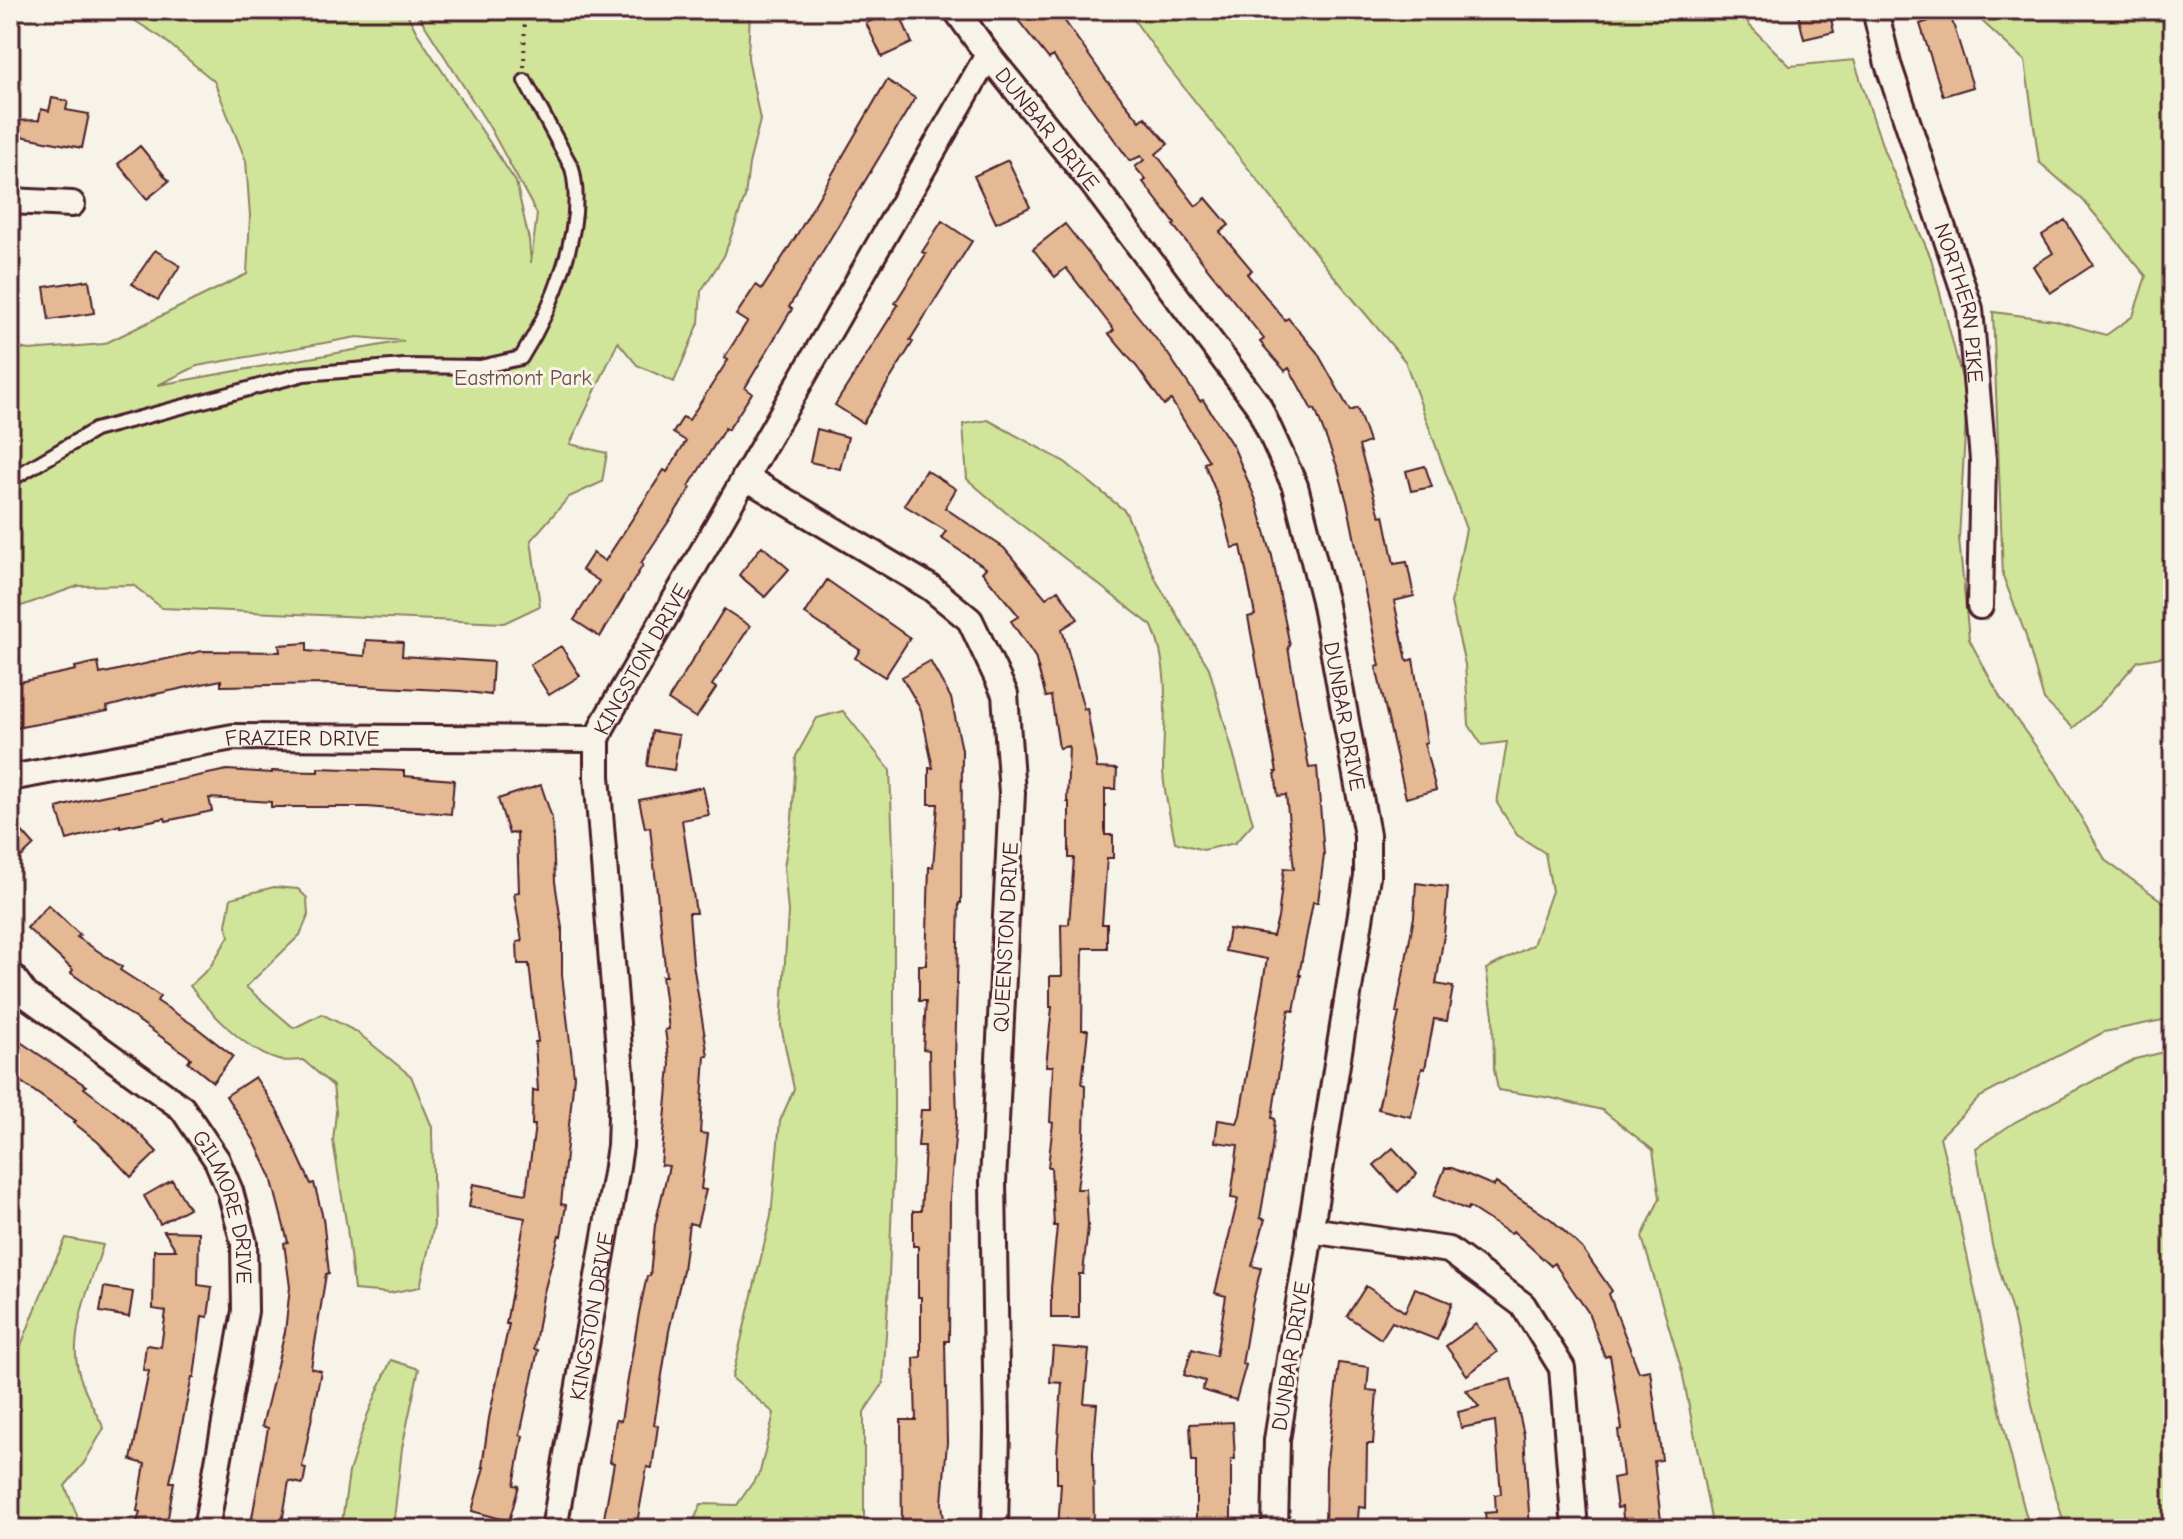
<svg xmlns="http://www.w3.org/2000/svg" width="2183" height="1539" viewBox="0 0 2183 1539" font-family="'Comic Neue',sans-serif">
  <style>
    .green { fill: #d0e59a; stroke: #8d8262; stroke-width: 2; fill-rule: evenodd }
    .building { fill: #e4b994; stroke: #4a1f2b; stroke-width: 2 }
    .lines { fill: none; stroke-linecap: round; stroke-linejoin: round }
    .lane-casing { stroke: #4a1f2b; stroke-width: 18 }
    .street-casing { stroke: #4a1f2b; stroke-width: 30 }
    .path { stroke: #4a1f2b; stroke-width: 4; stroke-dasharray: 2 6; stroke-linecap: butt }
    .lane { stroke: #f7f3e8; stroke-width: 12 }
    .street { stroke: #f7f3e8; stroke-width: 24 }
    .labels { text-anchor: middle; stroke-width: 6; stroke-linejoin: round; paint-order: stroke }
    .street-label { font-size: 22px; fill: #4a1f2b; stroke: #f7f3e8 }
    .park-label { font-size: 22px; fill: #6c5047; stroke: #f7f3e8 }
  </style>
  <rect width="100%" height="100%" fill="#f7f3e8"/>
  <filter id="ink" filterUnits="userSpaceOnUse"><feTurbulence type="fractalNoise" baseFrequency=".0125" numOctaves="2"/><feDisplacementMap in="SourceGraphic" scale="16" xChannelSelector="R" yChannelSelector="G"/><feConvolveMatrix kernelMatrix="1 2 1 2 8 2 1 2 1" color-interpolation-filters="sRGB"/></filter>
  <g filter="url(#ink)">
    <path class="green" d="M118 10H405L417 33 516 182 529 240 531 263 537 214 489 126 415 10H750L748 58 760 120 749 164 745 197 724 256 701 291 699 323 674 382 637 365 618 342 570 444 607 453 602 482 569 497 531 540 540 606 504 623 162 608 133 585 78 586 10 610V346L29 350 104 344 247 274 250 216 246 161 214 81 162 38ZM357 337 404 341 158 385 197 366Z
      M1127 10H1522L1532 21 1579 20 1590 10H1744L1749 25 1790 66 1854 60 1884 151 1931 258 1967 398 1959 539 1969 639 2000 697 2056 774 2106 861 2173 909V1018L2104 1032 1980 1097 1940 1137C1973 1267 1993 1400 2030 1529H1713L1682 1371 1642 1237 1660 1198 1653 1150 1602 1110 1551 1098 1498 1090 1494 1069 1493 1015 1486 969 1533 945 1552 891 1545 853 1517 835 1497 803 1507 742 1482 745 1469 725 1465 665 1451 603 1466 529 1405 361 1328 269 1167 66Z
      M1970 10H2173V655L2138 661 2100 704 2073 728 2044 700 2025 633 2003 576 1993 312 2054 320 2106 335 2133 316 2146 276 2083 200 2039 162 2025 61Z
      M988 420 1065 462 1125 511 1157 582 1209 668 1253 823 1235 843 1203 850 1175 842C1171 818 1163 792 1163 768 1163 719 1172 672 1152 626L1010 516 967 479 963 424Z
      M843 711 890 770 894 876V1153L888 1301 883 1384 864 1412V1529H690L701 1504 737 1505 760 1472 774 1413 732 1378 771 1216 780 1121 794 1089 781 1026 788 912 784 867 792 819 796 756 817 718Z
      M274 887 298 889 307 898 308 916 300 935 246 987 294 1028 322 1014 357 1032 411 1076 432 1127 434 1225 420 1287 390 1293 354 1290 347 1228 333 1141 336 1112 333 1086 303 1060C295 1060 285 1062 278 1060 247 1052 209 1011 190 986L210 967 229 936 226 925 231 898Z
      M2173 1050V1529H2066L2042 1451 2013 1315 1992 1245 1976 1148 2015 1122 2135 1059Z
      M66 1238 103 1245C93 1277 77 1313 76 1347 74 1375 91 1404 104 1428L84 1463 65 1486 77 1515 76 1529H10V1373L52 1268Z
      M391 1360 419 1369 402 1448 393 1529H341L349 1472 367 1416Z"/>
    <path class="building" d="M898 10 912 43 882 57 866 23Z
      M1010 10H1057L1107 81 1140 121 1145 117 1168 144 1156 154 1196 206 1206 198 1229 225 1220 232 1252 270 1247 274 1285 320 1288 318 1317 352 1350 411 1357 408 1369 442 1359 446 1380 516 1384 515 1394 564 1407 562 1414 596 1394 601 1407 661 1413 659 1427 742 1424 743 1436 790 1406 798 1376 667 1380 666 1348 506 1338 469 1315 409 1312 410 1289 368 1285 371 1260 342 1264 339 1173 225 1175 224 1143 182 1146 180 1135 167 1144 160 1141 156 1130 161 1053 56 1049 59Z
      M1797 10H1829L1834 32 1804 39Z
      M1950 14 1973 87 1943 96 1920 24Z
      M887 80 915 98 789 307 792 309 745 388 752 393 728 430 725 428 689 486 691 488 641 563 643 565 600 637 574 620 599 581 582 570 593 553 605 561 664 470 667 472 686 441 673 433 683 417 689 420 728 360 724 358 747 322 736 315 756 285 762 289 795 238Z
      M52 98 68 101 66 110 89 114 82 148 10 134V121L39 120 41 109 49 111Z
      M140 146 169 181 147 199 118 164Z
      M1008 160 1030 207 996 223 974 176Z
      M2065 220 2093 265 2050 293 2033 266 2053 253 2042 235Z
      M942 221 972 241 910 340 913 342 863 423 835 405 898 305 895 303 926 254 922 252Z
      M1065 224 1168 354 1200 401 1203 400 1234 448 1256 500 1272 556 1290 646 1288 647 1309 768 1317 767 1324 855 1318 902H1313L1299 975H1301L1294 1011 1289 1010 1281 1057 1272 1118 1275 1119 1272 1149 1260 1218 1265 1219 1252 1266 1261 1268 1252 1305 1242 1364 1246 1365 1236 1400 1202 1390 1205 1381 1184 1375 1192 1349 1216 1356 1226 1296 1215 1293 1238 1199 1231 1198 1238 1145 1215 1142 1218 1120 1237 1123 1240 1115 1267 959 1225 951 1229 929 1273 936 1278 918 1284 868 1294 869 1286 795 1278 796 1275 772H1277L1248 617 1255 615 1241 546 1232 548 1221 504 1204 463 1209 461 1171 400 1164 405 1137 367 1109 334 1114 330 1066 268 1055 277 1033 249Z
      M155 250 180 266 158 300 132 284Z
      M89 280 94 313 49 320 44 287Z
      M817 429 848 437 840 469 810 462Z
      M1425 466 1432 487 1411 491 1406 471Z
      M926 470 956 489 945 508 1004 548 1046 598 1058 590 1078 619 1062 629 1084 709 1087 708 1097 768 1117 769 1116 789H1105V835H1113V858H1107L1102 924H1107V948H1083L1082 1030H1088L1082 1084 1085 1085 1084 1137 1077 1189H1086L1088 1226 1083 1274H1079V1318H1051V1288L1057 1226H1054L1051 1167H1048L1053 1123 1050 1122 1053 1066H1046L1052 1007H1050V976H1062L1061 925 1069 924 1074 858H1069V802H1067L1069 746 1059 748 1051 696 1046 697 1035 657 1011 621 1019 616 982 572 986 568 941 538 946 531 904 505Z
      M762 546 789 569 765 597 739 575Z
      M827 580 910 638 885 677 855 658 860 650 805 614Z
      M724 609 750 626 712 685 716 688 696 718 668 700Z
      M366 640 403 642 402 656 493 662 491 695 461 691 324 684 221 686V680L156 694 107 707 108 711 10 729V684L76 670 75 667 98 662 100 674 202 651 280 652 279 645 307 643V651L365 656Z
      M561 646 580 676 549 695 530 665Z
      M930 661 951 698 962 750 961 903H959L955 1062 957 1115 950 1197 949 1341H945L947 1442 942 1503 945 1529H902L901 1420H916L914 1358 921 1357V1297H918V1246H913V1211H921L925 1146H918L921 1110H930L929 1050 923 1049 926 1001H919V965H926L929 867H933L938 804H929V768H933L921 710 902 677Z
      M652 731 679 735 674 770 647 766Z
      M318 768 404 771V776L454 780 451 814 367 807H271V802L209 798 212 811 166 821 165 818 120 827V825L67 840 57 808 92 798 227 770 272 773V771L318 772Z
      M541 785 552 818 555 882 562 928V975L574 1076 561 1204 566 1205 561 1236 559 1235 543 1296 534 1349 538 1350 520 1435 523 1436 514 1485 519 1486 509 1521 472 1511 484 1467H482L489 1418 509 1324H506L525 1218 469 1207 473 1184 526 1194 535 1125H532L533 1090 538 1091 535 1042H538L529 964H518L517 942 522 941 514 893 519 892 517 832 509 834 498 799Z
      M703 787 709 815 682 820 696 913H689L693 964 708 1056H705L700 1133 708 1134 701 1189 706 1190 697 1225 689 1223 683 1270 669 1331 654 1425 658 1426 652 1468 647 1467 636 1529H602L614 1463 610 1462 616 1420 621 1421 639 1313 647 1276H650L655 1225 669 1166 661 1165 670 1065 665 1030 669 1029 662 976H666L650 827 645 828 639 800Z
      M10 818 34 845 10 868Z
      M1416 883 1448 887 1444 935 1436 984 1453 987 1447 1021 1434 1019 1425 1069 1422 1068 1411 1117 1378 1109 1399 1013H1396L1414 917Z
      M48 905 80 935 77 937 122 967 120 970 160 996 157 1001 192 1024 233 1056 213 1082 188 1062 191 1058 71 973 73 970 27 928Z
      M10 1035 86 1086 84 1088 129 1123 157 1152 131 1177 98 1142 74 1123 76 1121 10 1074Z
      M255 1077 278 1112 311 1184 314 1183 323 1218 329 1273 326 1274 311 1368 321 1371 302 1467 306 1468 303 1484 289 1481 281 1529H250L268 1428 262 1426 285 1332 290 1287 284 1243 288 1242 271 1177 254 1140 226 1096Z
      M1393 1148 1417 1174 1398 1192 1374 1165Z
      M1445 1168H1452L1494 1186 1496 1183 1552 1220 1582 1248 1612 1291 1609 1294 1639 1372 1650 1370 1662 1460 1654 1461 1662 1529H1624L1622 1507 1617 1508 1613 1478 1623 1476 1618 1430 1622 1429 1610 1355 1605 1357 1588 1312 1554 1263 1551 1266 1513 1231 1511 1234 1469 1207 1467 1210 1434 1196Z
      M172 1180 189 1208 160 1224 144 1196Z
      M164 1231 199 1232 198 1285 212 1287 208 1317 202 1316 194 1377H192L170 1482H174L166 1529H135L140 1512 137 1511 145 1464 131 1460 149 1371 143 1370 146 1345 161 1347 166 1311 153 1309 154 1250H176Z
      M1366 1286 1405 1312 1415 1288 1452 1303 1437 1340 1392 1322 1381 1339 1347 1316Z
      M104 1287 133 1292 129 1317 100 1312Z
      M1476 1324 1497 1352 1467 1375 1446 1346Z
      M1053 1347 1089 1350 1084 1403 1097 1404 1093 1452 1094 1529H1058L1061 1483H1057V1453L1062 1383 1050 1382Z
      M1339 1363 1369 1367 1367 1390 1377 1391 1373 1444H1367L1366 1508 1359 1507 1357 1529H1325L1326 1469Z
      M1511 1379 1524 1435 1530 1529H1487L1485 1513 1496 1512 1495 1495 1501 1494 1495 1421 1461 1428 1458 1412 1479 1407 1466 1390Z
      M1233 1422 1235 1459H1231V1529H1196V1461H1192L1190 1424Z"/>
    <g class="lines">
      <g class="lane-casing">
        <path id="lane" d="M10 480 95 430 304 374 404 366 480 367 521 358C552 309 587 226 572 168L525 81"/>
      </g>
      <g class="street-casing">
        <g id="street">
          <path id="s1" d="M956 10 988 55 1092 183 1258 405 1295 486 1324 600 1367 835V876L1277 1440 1275 1529"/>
          <path id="s2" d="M1875 10 1888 64 1970 309 1983 460 1980 606"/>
          <path d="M10 201 72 204"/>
          <path d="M745 477 931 588 970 620 1005 694 1012 793 993 1182 997 1431 995 1529"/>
          <path id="s3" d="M10 778 233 737 597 739"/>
          <path id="s4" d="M10 973 26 995 182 1108 217 1160 230 1191 244 1243 245 1311 206 1529"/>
          <path d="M1310 1230 1449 1250 1523 1305 1562 1368 1575 1529"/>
          <path id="s5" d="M554 1529 616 1173 620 1146 622 1086 597 776V739L604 723 988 55"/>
        </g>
      </g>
      <path class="path" d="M524 67 525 10"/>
      <use href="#lane" class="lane"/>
      <use href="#street" class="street"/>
    </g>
  </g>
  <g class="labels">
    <g class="street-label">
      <text dy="8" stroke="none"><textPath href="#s1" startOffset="150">DUNBAR DRIVE</textPath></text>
      <text dy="8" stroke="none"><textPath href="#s2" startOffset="306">NORTHERN PIKE</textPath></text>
      <text dy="8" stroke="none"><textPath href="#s5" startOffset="888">KINGSTON DRIVE</textPath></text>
      <text dy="8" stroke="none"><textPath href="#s1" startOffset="822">DUNBAR DRIVE</textPath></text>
      <text dy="8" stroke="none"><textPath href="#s3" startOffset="296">FRAZIER DRIVE</textPath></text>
      <text transform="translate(1005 937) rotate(-87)" y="8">QUEENSTON DRIVE</text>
      <text dy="8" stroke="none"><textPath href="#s4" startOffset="330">GILMORE DRIVE</textPath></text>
      <text dy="8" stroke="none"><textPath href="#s5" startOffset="216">KINGSTON DRIVE</textPath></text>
      <text transform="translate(1290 1356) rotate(-81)" y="8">DUNBAR DRIVE</text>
    </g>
    <g class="park-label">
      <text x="523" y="385">Eastmont Park</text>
    </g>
  </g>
  <rect width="2183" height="1539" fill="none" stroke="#f7f3e8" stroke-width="40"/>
  <rect x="20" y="20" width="2143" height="1499" fill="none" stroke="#4a1f2b" stroke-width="3" filter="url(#ink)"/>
</svg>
